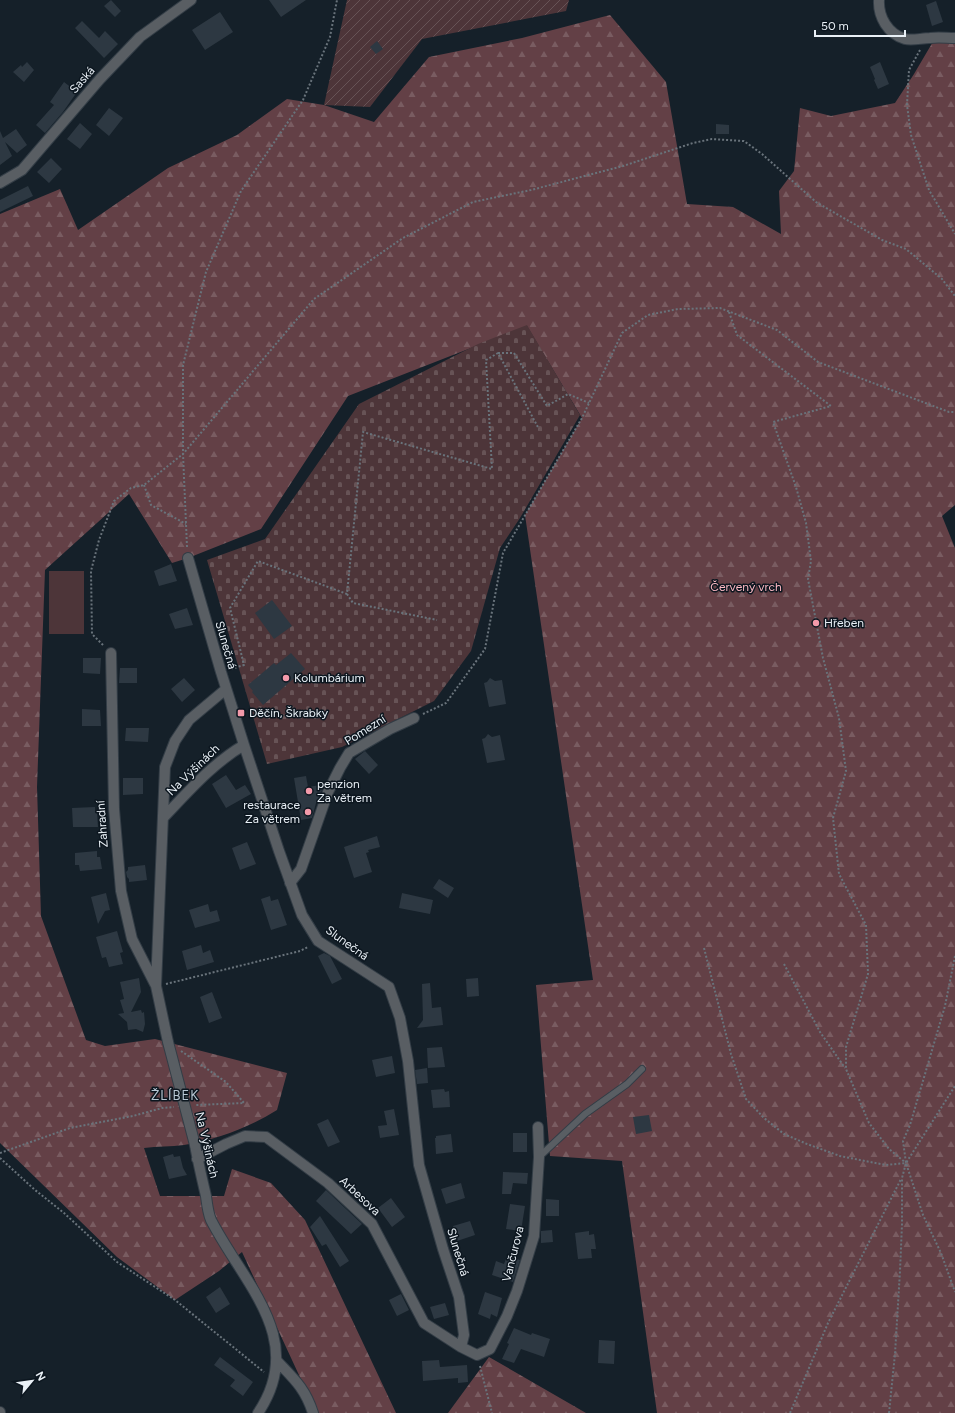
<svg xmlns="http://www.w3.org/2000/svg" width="955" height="1413" viewBox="0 0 955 1413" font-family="Figtree,sans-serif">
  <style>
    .forest { fill: url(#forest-firs) }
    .cemetery { fill: url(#cemetery-stones) }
    .garden { fill: url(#garden-furrows) }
    .pitch { fill: #4d3539 }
    .building { fill: #2d3842 }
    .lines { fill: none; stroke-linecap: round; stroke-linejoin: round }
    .service-casing { stroke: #333d46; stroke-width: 8 }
    .minor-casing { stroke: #333d46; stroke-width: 12 }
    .path { stroke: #69737b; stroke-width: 2; stroke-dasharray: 2 2; stroke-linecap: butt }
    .service { stroke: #595e63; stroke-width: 6 }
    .minor { stroke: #595e63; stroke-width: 10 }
    .minor-bridge-casing { stroke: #333d46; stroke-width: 12; stroke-linecap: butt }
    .minor-bridge { stroke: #595e63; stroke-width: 10 }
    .poi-dot { fill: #f39aaa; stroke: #0c161f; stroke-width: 1.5 }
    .labels { text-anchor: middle; stroke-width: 3; stroke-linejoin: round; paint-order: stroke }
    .street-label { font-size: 12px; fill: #e9f0f6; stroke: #0c161f }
    .park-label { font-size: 12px; fill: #ffbbc6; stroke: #0c161f }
    .poi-label { font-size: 12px; fill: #e9f0f6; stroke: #0c161f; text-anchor: start }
    .neighbourhood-label { font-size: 13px; letter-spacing: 1px; fill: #b9c7d4; stroke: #0c161f }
  </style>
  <defs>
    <pattern id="forest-firs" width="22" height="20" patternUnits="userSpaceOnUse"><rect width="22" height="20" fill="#634046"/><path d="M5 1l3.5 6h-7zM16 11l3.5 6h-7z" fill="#795c61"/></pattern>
    <pattern id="cemetery-stones" width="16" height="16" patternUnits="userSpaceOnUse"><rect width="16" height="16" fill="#4d3539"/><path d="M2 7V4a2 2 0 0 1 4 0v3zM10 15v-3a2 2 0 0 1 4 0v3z" fill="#675356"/></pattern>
    <pattern id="garden-furrows" width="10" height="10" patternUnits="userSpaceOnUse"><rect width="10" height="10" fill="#4d3539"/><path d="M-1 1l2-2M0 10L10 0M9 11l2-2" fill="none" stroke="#675356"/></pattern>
  </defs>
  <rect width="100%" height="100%" fill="#152029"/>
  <path class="forest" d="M610 15 666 82 687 204 733 207 781 234 779 191 794 171 800 108 831 116 895 103 914 74 934 40 955 44V505L942 516 955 548V1413H657L622 1161 550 1156 536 985 593 980 525 515 582 418 527 326 348 396 261 529 188 558 172 563 129 494 45 570 37 787 41 916 86 1040 105 1046 155 1039 287 1073 277 1110C248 1128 217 1139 184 1145 171 1147 157 1146 144 1148L160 1196H224L232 1169 271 1183 305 1220 396 1413H315L311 1401 242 1252 219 1271 175 1300 117 1257 0 1143V214L60 189 78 230 168 168 237 135 287 99 324 105 374 122 429 57 522 38Z
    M489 1357 586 1413H448Z"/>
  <path class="cemetery" d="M527 325 580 415 520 518 500 548 471 651 434 701 342 747 267 764 207 560 265 539 359 404 478 344Z"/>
  <path class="garden" d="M347 0H569L566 11 422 39 370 107 324 105Z"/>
  <path class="pitch" d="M49 571H84V634H49Z"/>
  <path class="building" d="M111 0 121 11 115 17 104 6Z
    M269 0H306L281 17Z
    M936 1 943 22 932 26 926 5Z
    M220 12 233 32 205 50 192 30Z
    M82 21 99 38 105 31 118 44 104 58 75 28Z
    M377 41 383 49 376 54 370 47Z
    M27 62 34 70 24 82 13 72 21 65 22 67Z
    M880 62 889 84 878 89 874 80 875 79 870 67Z
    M64 82 77 92 63 112 45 133 36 125 54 105 50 102Z
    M109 108 123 118 109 136 96 125Z
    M80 123 92 134 80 149 67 139Z
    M716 124 729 125V134H716Z
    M16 129 27 145 17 153 5 142 12 156 0 165V131L3 138Z
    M51 158 62 169 49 183 37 172Z
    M28 186 33 196 0 212V200Z
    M171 564 177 581 159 586 154 571Z
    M272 600 292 626 274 639 255 613Z
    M187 608 193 625 175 629 169 614Z
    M291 653 305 669 263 705 252 692 253 691 248 685 274 663 276 665Z
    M83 658H101L100 674 83 673Z
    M120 668H137V683H119Z
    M184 678 195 690 182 702 171 689Z
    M490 678 495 681 502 680 506 704 489 707 484 683 487 682Z
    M82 709 100 710 101 726H82Z
    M126 728H149L148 742 125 741Z
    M488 734 492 737 500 735 505 760 487 763 482 739 485 738Z
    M365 751 378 765 369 774 355 759Z
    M226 775 236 790 245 785 251 794 226 808 212 784Z
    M306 776 308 787 321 785 322 790 317 803H316L312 818 301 820 294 778Z
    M123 778H143V794L123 795Z
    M95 807V813L97 812 98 827H73L72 808Z
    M377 836 380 847 368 850 369 852 366 853 372 872 354 878 344 847Z
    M247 842 256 864 240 870 232 848Z
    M97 851V857H100L102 869 80 871 79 865H75V853Z
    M145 865 147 880 129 882V879L127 877 126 872 128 870V867Z
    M439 879 454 888 448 898 433 888Z
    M106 893 110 910 105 911 98 924 91 897Z
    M402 893 433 900 430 914 399 908Z
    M270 896 271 901 278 899 287 925 271 930 261 899Z
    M208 904 210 912 217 910 220 921 195 928 189 910Z
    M117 931 123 952 120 953 123 964 109 967 106 957 102 958 96 937Z
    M201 945 203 953 210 950 214 962 187 970 182 951Z
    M324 953 330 956 342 979 332 984 318 956Z
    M139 978 141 992 131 1012 141 1010 142 1013 144 1012 145 1024 143 1032 136 1029 128 1030 127 1022 118 1014 124 1013 120 1000 124 999 120 982Z
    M478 978 479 996 467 997 466 979Z
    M430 983 432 1008 441 1007 443 1025 417 1028 423 1020 422 984Z
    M212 992 222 1018 209 1023 200 997Z
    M442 1047 445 1067 428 1068 427 1048Z
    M392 1056 395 1073 376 1077 372 1060Z
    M427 1068 428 1083 417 1084 415 1070Z
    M444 1089 445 1092 449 1091 450 1107 433 1108 431 1090Z
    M394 1109 399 1135 380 1138 378 1126 387 1125 384 1111Z
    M649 1115 652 1131 636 1134 633 1117Z
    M328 1119 340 1142 328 1147 317 1124Z
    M513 1133H527V1152H513Z
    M451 1134 453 1152 436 1154 435 1138H436V1136Z
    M173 1154 174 1157 180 1156 183 1168 187 1175 169 1179 163 1157Z
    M503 1172 528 1173 527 1184 513 1183 511 1194H502Z
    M461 1183 465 1198 446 1204 441 1189Z
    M326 1190 362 1224 351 1234 316 1201Z
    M391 1198 405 1217 392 1227 378 1208Z
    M546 1199 559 1200V1216H546Z
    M510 1204 525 1206 521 1231 506 1229Z
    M320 1216 349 1261 340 1267 326 1244 322 1246 310 1227Z
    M470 1221 475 1235 457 1241 453 1226Z
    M552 1230 553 1242 541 1243V1231Z
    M589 1231V1235L594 1234 596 1249H591L592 1258 578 1259 575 1233Z
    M507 1256 520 1260 513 1282 492 1275 496 1261 504 1264Z
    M220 1287 230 1304 216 1313 206 1297Z
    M485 1292 502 1298 497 1317 491 1314 490 1319 478 1314Z
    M401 1294 409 1310 397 1316 389 1300Z
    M445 1303 449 1315 434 1319 430 1307Z
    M514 1328 531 1335 532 1333 550 1339 544 1357 521 1349 514 1363 502 1359 509 1344 507 1343Z
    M599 1340 615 1341 614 1364 598 1363Z
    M220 1357 253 1382 243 1396 230 1386 235 1380 214 1365Z
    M439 1360 440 1367 467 1365 468 1382 458 1383V1378L423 1381 422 1361Z"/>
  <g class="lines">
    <g class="service-casing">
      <path id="service" d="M539 1157 585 1114 627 1084 642 1069"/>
    </g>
    <g class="minor-casing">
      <path id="minor" d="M879 0C878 17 888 34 905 39 912 41 922 38 930 38 938 37 947 38 955 38
        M0 183 22 170 100 79 140 37 191 0
        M188 558 221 672 244 745 279 851 302 915 318 941 389 987 400 1018 408 1061 419 1165 443 1249 459 1297 464 1335 461 1347
        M111 653 114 809 121 891 132 939 155 984
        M163 818C188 792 213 763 244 745
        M290 883 301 869 328 792 340 768 349 753 390 729 414 718
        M168 1042 156 986 165 767 175 741 189 720 226 689
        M195 1145C198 1162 202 1179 206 1196 207 1204 208 1213 211 1220 243 1283 308 1339 258 1413
        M197 1159 226 1144 245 1136 266 1137 328 1183 372 1224 424 1323 461 1347 477 1355 490 1349 507 1316 517 1291 534 1236 539 1157 538 1127
        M277 1361C294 1379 305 1388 313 1413
        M0 1412V1413"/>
    </g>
    <path class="path" d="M920 50 909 70 907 105 911 135 929 190 955 234
      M729 312 737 335 831 406 773 422 796 487 806 523 811 561 808 579 823 658 839 718 846 771 833 818 839 874 866 925 868 974 846 1047V1069L869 1123 889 1149 906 1163
      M498 353H514L547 406 568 394 589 403
      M144 485 151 505 186 524
      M187 547 183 454V365L206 272 241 191 303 100 330 37 337 0
      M347 594 353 603 437 620
      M103 645 92 634 91 571 99 540 114 501 131 488 144 485 183 454 314 299 403 238 473 202 531 190 623 166 693 143 712 139 744 141 762 154 816 202 882 240 906 249 942 279 955 296
      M231 669 244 665 230 608 258 561 347 594 363 432 492 469 486 360 498 353 539 429
      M423 714 446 703 485 649 503 553 582 418 622 333 648 315 678 309 720 308 777 330 818 362 949 412H955
      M704 948 731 1054 746 1099 764 1118 784 1134 807 1144 840 1156 865 1161 886 1165 906 1163
      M955 956 945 1006 910 1125 903 1141 906 1163 923 1215 941 1253 955 1292
      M784 964 820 1032 845 1068
      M166 984 300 951 308 947
      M181 1051 226 1082 244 1103 196 1105
      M0 1153 70 1128 133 1116 162 1108 174 1107
      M0 1158 35 1190 64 1213 117 1262 175 1300 264 1372
      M480 1366 492 1413
      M790 1413 828 1323 901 1179
      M889 1413 895 1354 900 1271 902 1224V1178L906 1163 955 1086"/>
    <use href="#service" class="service"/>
    <use href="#minor" class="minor"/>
    <g class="minor-bridge-casing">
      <path id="minor-bridge" d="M168 1042 195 1145"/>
    </g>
    <use href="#minor-bridge" class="minor-bridge"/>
  </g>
  <g class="poi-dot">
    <circle cx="816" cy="623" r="4"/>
    <circle cx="286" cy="678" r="4"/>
    <rect x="237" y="709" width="8" height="8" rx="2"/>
    <circle cx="309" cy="791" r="4"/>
    <circle cx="308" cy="812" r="4"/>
  </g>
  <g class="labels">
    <g class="street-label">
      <text transform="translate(82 80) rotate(-49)" y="4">Saská</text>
      <text transform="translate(226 645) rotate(74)" y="4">Slunečná</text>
      <text transform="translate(365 730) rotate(-32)" y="4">Pomezní</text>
      <text transform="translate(193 770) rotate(-44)" y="4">Na Výšinách</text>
      <text transform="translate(102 824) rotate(-94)" y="4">Zahradní</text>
      <text transform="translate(347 943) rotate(36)" y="4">Slunečná</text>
      <text transform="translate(207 1145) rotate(77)" y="4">Na Výšinách</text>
      <text transform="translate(360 1196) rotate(43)" y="4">Arbesova</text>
      <text transform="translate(458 1252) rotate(73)" y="4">Slunečná</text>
      <text transform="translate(513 1254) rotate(-76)" y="4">Vančurova</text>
    </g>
    <g class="park-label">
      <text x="746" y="591">Červený vrch</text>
    </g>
    <g class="poi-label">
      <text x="824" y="627">Hřeben</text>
      <text x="294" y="682">Kolumbárium</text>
      <text x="249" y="717">Děčín, Škrabky</text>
      <text x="317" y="788">penzion<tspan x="317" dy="14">Za větrem</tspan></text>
      <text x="300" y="809" text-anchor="end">restaurace<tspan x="300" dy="14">Za větrem</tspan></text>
    </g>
    <g class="neighbourhood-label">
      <text x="175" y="1100">ŽLÍBEK</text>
    </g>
  </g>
  <g transform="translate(32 1381) rotate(61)" stroke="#0c161f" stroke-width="3" paint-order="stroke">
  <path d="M0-3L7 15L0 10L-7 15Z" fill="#e9f0f6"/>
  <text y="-6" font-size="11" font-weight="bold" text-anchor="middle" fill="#e9f0f6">N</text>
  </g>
  <path d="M815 30v6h90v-6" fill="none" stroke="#e9f0f6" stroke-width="2"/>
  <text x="821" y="30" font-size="12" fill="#e9f0f6" stroke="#0c161f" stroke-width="3" paint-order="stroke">50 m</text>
</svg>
